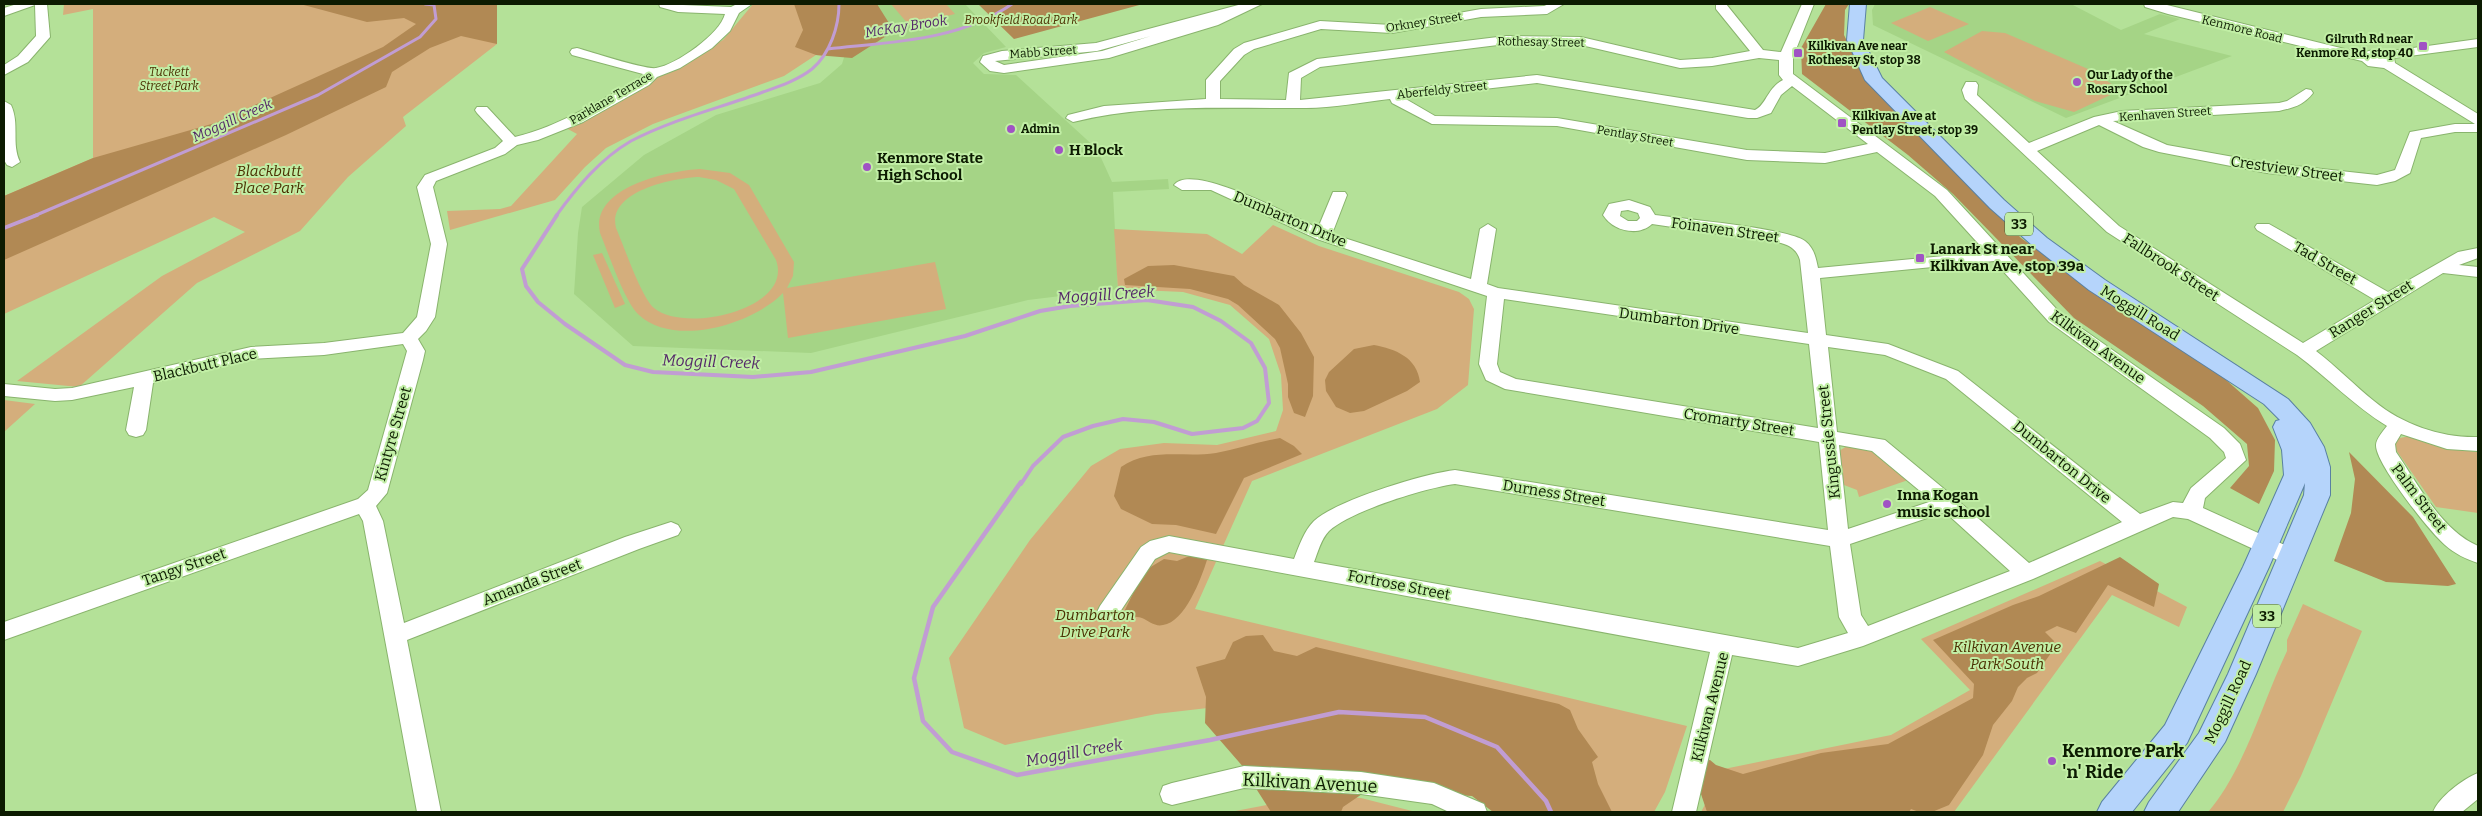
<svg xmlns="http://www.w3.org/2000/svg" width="2482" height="816" viewBox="0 0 2482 816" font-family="Bitter,serif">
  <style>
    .built { fill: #a5d486 }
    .green { fill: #d4ae7c; fill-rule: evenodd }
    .forest { fill: #b18954 }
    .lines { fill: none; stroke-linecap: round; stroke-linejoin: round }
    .stream-far2 { stroke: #c19dd3; stroke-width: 3 }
    .stream-far1 { stroke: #c19dd3; stroke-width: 4 }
    .stream { stroke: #c19dd3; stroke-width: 4.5 }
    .minor-casing { stroke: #89b46d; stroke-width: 2 }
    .major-casing { stroke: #5981a2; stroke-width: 2 }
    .minor { fill: #fff; fill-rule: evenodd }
    .major { fill: #b5d4fb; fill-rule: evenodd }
    .poi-dot { fill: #a053c4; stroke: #c1eea5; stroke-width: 2 }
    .labels { text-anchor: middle; stroke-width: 4; stroke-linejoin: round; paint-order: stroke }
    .far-park-label { font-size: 12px; font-style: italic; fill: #4b3002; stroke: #c1eea5 }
    .far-street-label { font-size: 12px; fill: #0c1b01; stroke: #c1eea5 }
    .far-poi-label { font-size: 12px; font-weight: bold; fill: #0c1b01; stroke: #c1eea5; text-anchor: start }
    .far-water-label { font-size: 14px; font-style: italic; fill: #542869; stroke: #c1eea5 }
    .shield { fill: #c1eea5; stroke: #425a32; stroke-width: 1 }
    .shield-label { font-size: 14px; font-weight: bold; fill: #0c1b01 }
    .poi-label { font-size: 15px; font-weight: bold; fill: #0c1b01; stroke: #c1eea5; text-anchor: start }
    .street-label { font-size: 15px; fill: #0c1b01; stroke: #c1eea5 }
    .park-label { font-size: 15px; font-style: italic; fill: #4b3002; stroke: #c1eea5 }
    .water-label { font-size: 16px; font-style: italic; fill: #542869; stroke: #c1eea5 }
    .near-poi-label { font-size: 18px; font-weight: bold; fill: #0c1b01; stroke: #c1eea5; text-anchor: start }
    .near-street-label { font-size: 18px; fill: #0c1b01; stroke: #c1eea5 }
  </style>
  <rect width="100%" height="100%" fill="#b4e198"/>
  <path class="built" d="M856 4H965L1006 47 984 53 973 63 984 74 1016 75 1097 149 1112 182 1168 179 1169 189 1113 192 1118 289 1028 300 811 353 633 346 574 294 578 233 582 207 644 155 716 115 820 83 842 64 858 12Z
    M1875 4H2071L2121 30 2160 14 2180 19 2144 34 2232 56 2066 118 1873 25 1872 10Z"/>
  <path class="green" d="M64 4H497V44L403 117 406 126 348 177 300 231 197 283 79 387 17 381 162 276 245 232 214 217 4 314V196L93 158V9L63 15Z
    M753 4H839L824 56 816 55 784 76 653 124 606 148 585 167 555 200 450 230 447 211 500 209 511 206 577 134 566 128 723 40Z
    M891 4H946L955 14 909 25Z
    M1930 7 1969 24 1928 41 1891 23Z
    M1982 31 2005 33 2088 69 2121 90 2074 112 2035 101 1944 52Z
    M700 169 730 173 749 185 794 262 793 276 787 288 935 262 946 309 788 338 783 293C753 324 675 348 639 315 625 303 608 252 600 233 590 187 668 171 700 169ZM699 177 716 180 734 189 776 260C794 309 685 334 654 308 641 297 624 246 616 228 607 191 673 178 699 177Z
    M1273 225 1319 246 1459 292 1469 299 1474 309 1468 385 1437 409 1252 481 1195 609 1687 726 1665 792 1654 812H1569L1301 697 1156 714 1005 745 964 728 949 658 1030 540 1091 466 1120 449 1164 443 1217 445 1276 431 1283 410 1281 375 1269 339 1230 305 1183 292 1118 289 1114 229 1207 234 1242 254Z
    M602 253 625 304 615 308 593 255Z
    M4 400 35 404 4 432Z
    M2410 436 2442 448 2478 452V513L2436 507 2394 447 2395 439Z
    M1847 446 1878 451 1911 479 1859 497 1857 490 1844 485 1839 451Z
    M2100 561 2187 607 2179 627 2112 595 1954 812H1701L1724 769 1891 735 1970 690 1921 639Z
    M2303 604 2362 631 2301 776 2283 812H2208C2245 769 2262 703 2287 651V640Z
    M1319 795 1361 798 1416 812H1230Z"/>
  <path class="forest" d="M300 4H497V44L461 36 430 48 392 72 386 87 286 135 4 260V196L93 158 215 123 383 47 416 24 404 18 367 22Z
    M794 4H877L894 31 852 58 816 55 795 47 803 30Z
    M978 4H1143L1014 39Z
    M1826 4H1849L1845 10 1844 35 1865 78 2021 238 2096 292 2225 379 2258 408 2275 440 2274 471 2259 504 2230 488 2249 466 2247 444 2203 406 2074 318 1953 194 1908 155 1802 74 1801 48Z
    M1174 265 1234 276 1244 285 1279 305 1301 333 1314 357 1313 396 1305 417 1294 413 1288 397V384L1280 348 1275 339 1238 305 1228 299 1190 289 1125 285 1124 279 1148 266Z
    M1374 345C1395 349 1417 357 1420 382L1407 391 1364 411 1350 413 1336 407 1326 391 1325 380 1329 372 1354 349Z
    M1280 438 1294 446 1302 454 1244 478 1216 534 1176 525 1152 524 1121 509 1114 496 1121 467C1150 447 1184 458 1216 453 1237 449 1258 442 1280 438Z
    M2349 452 2413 517 2456 584 2448 586 2386 582 2334 561 2351 513 2355 479Z
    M1192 555 1207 560C1201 579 1185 622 1163 625 1155 627 1149 621 1142 618 1135 616 1130 617 1124 612L1144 571 1164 559 1177 561Z
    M2120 557 2159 584 2154 607 2108 585 2076 633 2057 626 2045 632 2054 641 2051 653 2037 673 2027 678 2018 687 2012 701 1993 725 1983 755 1949 805 1932 812H1919L1911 809 1909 812H1707L1700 791 1705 761 1710 760 1716 765 1743 774 1821 753 1888 744 1973 698 1974 684 1933 640 2013 605 2039 596Z
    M1263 635 1274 651 1297 656 1316 647 1559 704 1570 710 1578 729 1598 757 1592 762 1598 784 1612 812H1493L1472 796 1457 795 1432 805 1408 798 1365 792 1343 807 1341 812H1271L1257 790 1268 773 1255 766 1245 769 1205 723 1206 697 1196 667 1225 659 1233 642 1246 636Z"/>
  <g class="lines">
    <path class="stream-far2" d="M828 49C890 42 959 41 1012 4
      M34 216 318 95 420 37 436 19 434 5 425 4
      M556 216C577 187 600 159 631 141 673 119 720 108 763 92 780 86 798 80 812 69 830 54 839 26 839 4"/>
    <path class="stream-far1" d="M557 215 522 269 526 286 538 302 565 324 625 365 653 372 753 377 811 372 965 336 1040 311 1070 306 1147 300 1193 307 1221 321 1251 343 1265 368 1269 403 1257 421 1243 428 1192 434 1154 422 1123 419 1093 426 1063 437 1033 466 1021 484
      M4 228 37 215"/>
    <path class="stream" d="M1021 482 933 607 914 678 923 721 952 752 1017 775 1210 740 1339 712 1425 717 1497 747 1546 801 1551 812"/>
    <g class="minor-casing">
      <path id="minor" d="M17 4H47L50 37 28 62 4 75V65L18 56 36 36 35 5 4 16V8Z
        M659 4 731 7 737 4H752L739 13 730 31 712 48 680 68 657 77 649 85 583 122 538 140 517 145 505 154 436 181 433 187 447 244 435 317 426 331 418 339 425 351 423 360 387 493 376 506 383 521 404 623 625 537 671 522 678 525 681 530 678 535 639 549 407 640 441 812H417L363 521 359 514 4 640V622L358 499 368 490 407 351 403 344 324 355 251 359 153 383 146 430 143 435 136 437 129 435 126 430 134 387 72 400 55 401 4 396V384L55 389 72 388 251 347 324 343 403 333 417 317 431 244 417 187 425 175 495 148 503 141 477 113 475 110 477 107H487L515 137C560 126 599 101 639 79L643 74 572 55 570 52 572 49 577 48C591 52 646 70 656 68 676 65 720 34 725 14L678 12 660 7Z
        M1242 4H1262L1218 25 1109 58 1004 73 990 71 980 62 983 56 1002 51 1096 43ZM1151 36 1102 51 1004 65 995 61 1097 51Z
        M1549 4H1564L1547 14 1481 17 1392 33 1321 29 1254 49 1244 55 1220 81V99L1286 100 1289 73 1317 59 1506 36 1581 37 1680 60 1712 58 1750 51 1716 9V4H1726L1763 50 1781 52 1802 4H1814L1793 57V74L1947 190 2061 314 2224 428 2240 444 2246 460 2205 498 2203 508 2298 551 2301 557 2298 563 2291 565 2284 563 2188 519 2173 517 2033 579 1863 646 1798 666 1732 655 1696 812H1672L1710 652 1169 552 1155 559 1116 618 1108 621 1100 618 1097 612 1100 606 1141 547 1150 541 1169 536 1294 559C1299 546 1304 531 1314 521 1337 500 1423 474 1455 470L1828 530 1819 442 1505 389 1486 380 1479 364 1487 296 1317 239 1211 190H1182L1174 185C1191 161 1296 218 1318 228L1333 192H1345L1347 195 1332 234 1471 279 1480 229 1488 224 1496 229 1487 284 1498 288 1808 333 1800 260C1797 250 1791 246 1781 243L1652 224C1638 237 1613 231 1603 215L1609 204 1629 200 1650 207 1655 215C1683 219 1787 228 1805 241 1814 248 1816 258 1818 268L1986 252 1935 196 1877 152 1825 163 1747 160 1557 126 1432 124 1392 103 1390 99C1362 102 1333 108 1306 108 1228 109 1149 103 1073 122L1066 118 1068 115 1104 106 1206 99V80L1234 49 1244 43 1320 21 1392 25 1481 9 1544 6ZM1506 44 1581 45 1680 68 1712 66 1759 58 1779 60V75L1783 80C1768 87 1766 105 1755 110L1537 75 1300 100 1301 78 1320 67ZM1537 83 1748 118H1757L1771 113 1781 95 1792 86 1868 144 1825 153 1747 150 1557 118 1435 116 1404 98ZM1628 210 1638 213 1640 218 1637 221H1628L1620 216 1621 211ZM1994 261 2049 322 2210 438 2224 452 2226 458 2191 488 2183 503 2173 502 2140 514 1958 371 1888 344 1826 335 1820 278ZM1504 299 1809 344 1818 428 1516 379 1500 372 1497 364ZM1828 347 1885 355 1946 379 2122 522 2029 563 1955 498 1885 440 1837 432ZM1839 445 1872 451 1932 501 1848 529ZM1455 484 1830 546 1839 617 1848 633 1798 648 1314 562C1318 552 1321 539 1329 531 1351 511 1425 488 1455 484ZM1945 512 2010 571 1868 626 1861 615 1850 544Z
        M2144 4H2163L2361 53 2373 50 2384 52 2478 39V47L2394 58 2395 63 2478 114V132H2455L2421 138 2410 173 2395 181 2377 185 2267 173 2159 152 2143 147 2099 125 2037 151 2119 226 2303 343 2375 300 2257 230 2255 227 2257 224H2269L2388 292 2458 252 2478 248V258L2459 265 2478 267V277L2443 273 2316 351C2337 367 2354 385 2374 401 2403 425 2442 438 2478 437V451L2447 449 2401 434 2395 444 2396 452C2418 484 2441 530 2478 546V563C2466 559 2455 554 2445 545 2430 532 2375 463 2376 445 2376 439 2383 431 2387 426 2354 406 2328 378 2297 355L2107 232 1965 99 1962 90 1966 82H1976L1978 85 1977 95 2029 143 2094 117 2122 111 2279 103 2287 101 2306 89 2311 90 2313 93C2304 105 2293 108 2279 111L2113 121 2167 145 2267 163 2377 175 2395 170 2410 132 2455 124H2475L2384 68 2368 66 2362 61 2168 14 2145 7Z
        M4 101 11 105C20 124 11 143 20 162L12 167 7 165 4 160Z
        M1244 766 1361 772 1434 783 1484 804 1487 812H1449L1432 804 1361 794 1244 788 1172 805 1163 802 1160 794 1163 786 1172 783Z
        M2478 773V799L2462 812H2433C2439 797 2463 779 2478 773Z"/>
    </g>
    <g class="major-casing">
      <path id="major" d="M1850 4H1866L1863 40 1882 78 2004 200 2047 238 2105 280 2288 399 2310 423 2324 447 2330 467V495L2256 674 2225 742 2178 812H2144L2149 802 2199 733 2228 674 2304 495 2305 483 2269 567 2187 743 2132 812H2097L2102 802 2165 725 2243 567 2284 475 2282 450 2273 427 2276 421 2280 420 2264 404 2089 290 2033 246 1990 208 1865 80 1847 40Z"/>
    </g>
    <use href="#minor" class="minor"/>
    <use href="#major" class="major"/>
  </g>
  <g class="poi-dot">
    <rect x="2418" y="41" width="10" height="10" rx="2.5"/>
    <rect x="1793" y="48" width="10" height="10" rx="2.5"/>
    <circle cx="2077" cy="82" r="5"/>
    <rect x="1837" y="118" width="10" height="10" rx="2.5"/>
    <circle cx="1011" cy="129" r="5"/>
    <circle cx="1059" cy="150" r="5"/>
    <circle cx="867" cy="167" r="5"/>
    <rect x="1915" y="253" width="10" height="10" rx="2.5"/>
    <circle cx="1887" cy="504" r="5"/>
    <circle cx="2052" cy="761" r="5"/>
  </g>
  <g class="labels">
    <g class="far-park-label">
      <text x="1021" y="24">Brookfield Road Park</text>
      <text x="169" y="76">Tuckett<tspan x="169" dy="14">Street Park</tspan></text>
    </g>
    <g class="far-street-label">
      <text transform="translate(1424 22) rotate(-9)" y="4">Orkney Street</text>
      <text transform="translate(2242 29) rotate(14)" y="4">Kenmore Road</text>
      <text transform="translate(1541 42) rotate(1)" y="4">Rothesay Street</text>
      <text transform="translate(1043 52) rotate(-4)" y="4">Mabb Street</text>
      <text transform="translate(1442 90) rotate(-6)" y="4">Aberfeldy Street</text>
      <text transform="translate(611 98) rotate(-30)" y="4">Parklane Terrace</text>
      <text transform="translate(2165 114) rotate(-4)" y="4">Kenhaven Street</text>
      <text transform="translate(1635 136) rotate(10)" y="4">Pentlay Street</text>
    </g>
    <g class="far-poi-label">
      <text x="2413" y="43" text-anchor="end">Gilruth Rd near<tspan x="2413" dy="14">Kenmore Rd, stop 40</tspan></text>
      <text x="1808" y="50">Kilkivan Ave near<tspan x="1808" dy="14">Rothesay St, stop 38</tspan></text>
      <text x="2087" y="79">Our Lady of the<tspan x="2087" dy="14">Rosary School</tspan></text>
      <text x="1852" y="120">Kilkivan Ave at<tspan x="1852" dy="14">Pentlay Street, stop 39</tspan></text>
      <text x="1021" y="133">Admin</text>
    </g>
    <g class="far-water-label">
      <text transform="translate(906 26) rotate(-9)" y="5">McKay Brook</text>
      <text transform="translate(232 120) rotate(-24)" y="5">Moggill Creek</text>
    </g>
    <g class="shield">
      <rect x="2005" y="212.5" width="28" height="23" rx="4"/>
      <rect x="2253" y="604.5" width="28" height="23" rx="4"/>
    </g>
    <g class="shield-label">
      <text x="2019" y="229">33</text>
      <text x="2267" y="621">33</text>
    </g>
    <g class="poi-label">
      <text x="1069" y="155">H Block</text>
      <text x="877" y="163">Kenmore State<tspan x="877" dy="17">High School</tspan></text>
      <text x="1930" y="254">Lanark St near<tspan x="1930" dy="17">Kilkivan Ave, stop 39a</tspan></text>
      <text x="1897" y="500">Inna Kogan<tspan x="1897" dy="17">music school</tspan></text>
    </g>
    <g class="street-label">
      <text transform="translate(2287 169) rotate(8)" y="5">Crestview Street</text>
      <text transform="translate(1290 219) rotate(23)" y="5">Dumbarton Drive</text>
      <text transform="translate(1725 230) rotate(8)" y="5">Foinaven Street</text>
      <text transform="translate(2325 263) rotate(30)" y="5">Tad Street</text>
      <text transform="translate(2171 267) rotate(33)" y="5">Fallbrook Street</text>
      <text transform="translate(2371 309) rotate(-32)" y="5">Ranger Street</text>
      <text transform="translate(2140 313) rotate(32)" y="5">Moggill Road</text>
      <text transform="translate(1679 321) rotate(8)" y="5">Dumbarton Drive</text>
      <text transform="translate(2098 347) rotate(36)" y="5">Kilkivan Avenue</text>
      <text transform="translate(205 365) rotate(-13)" y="5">Blackbutt Place</text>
      <text transform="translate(1739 422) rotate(9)" y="5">Cromarty Street</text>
      <text transform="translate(393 434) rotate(-74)" y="5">Kintyre Street</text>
      <text transform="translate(1829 442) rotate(-96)" y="5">Kingussie Street</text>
      <text transform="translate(2062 462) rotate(39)" y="5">Dumbarton Drive</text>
      <text transform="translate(1554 493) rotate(9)" y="5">Durness Street</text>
      <text transform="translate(2419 498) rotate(53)" y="5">Palm Street</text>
      <text transform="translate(184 567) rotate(-19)" y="5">Tangy Street</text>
      <text transform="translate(532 582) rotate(-21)" y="5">Amanda Street</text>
      <text transform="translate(1399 585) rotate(11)" y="5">Fortrose Street</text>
      <text transform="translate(2228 702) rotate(-65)" y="5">Moggill Road</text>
      <text transform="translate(1710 707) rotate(-76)" y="5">Kilkivan Avenue</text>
    </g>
    <g class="park-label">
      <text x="269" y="176">Blackbutt<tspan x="269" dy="17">Place Park</tspan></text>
      <text x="1095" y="620">Dumbarton<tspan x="1095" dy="17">Drive Park</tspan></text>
      <text x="2007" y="652">Kilkivan Avenue<tspan x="2007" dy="17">Park South</tspan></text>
    </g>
    <g class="water-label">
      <text transform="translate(1106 294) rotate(-4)" y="6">Moggill Creek</text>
      <text transform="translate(711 361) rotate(2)" y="6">Moggill Creek</text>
      <text transform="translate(1074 752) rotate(-10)" y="6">Moggill Creek</text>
    </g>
    <g class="near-poi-label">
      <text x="2062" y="757">Kenmore Park<tspan x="2062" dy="21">'n' Ride</tspan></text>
    </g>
    <g class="near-street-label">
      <text transform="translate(1310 783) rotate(3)" y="6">Kilkivan Avenue</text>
    </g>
  </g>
  <rect width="2482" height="816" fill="none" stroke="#0c1b01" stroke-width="10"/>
</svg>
